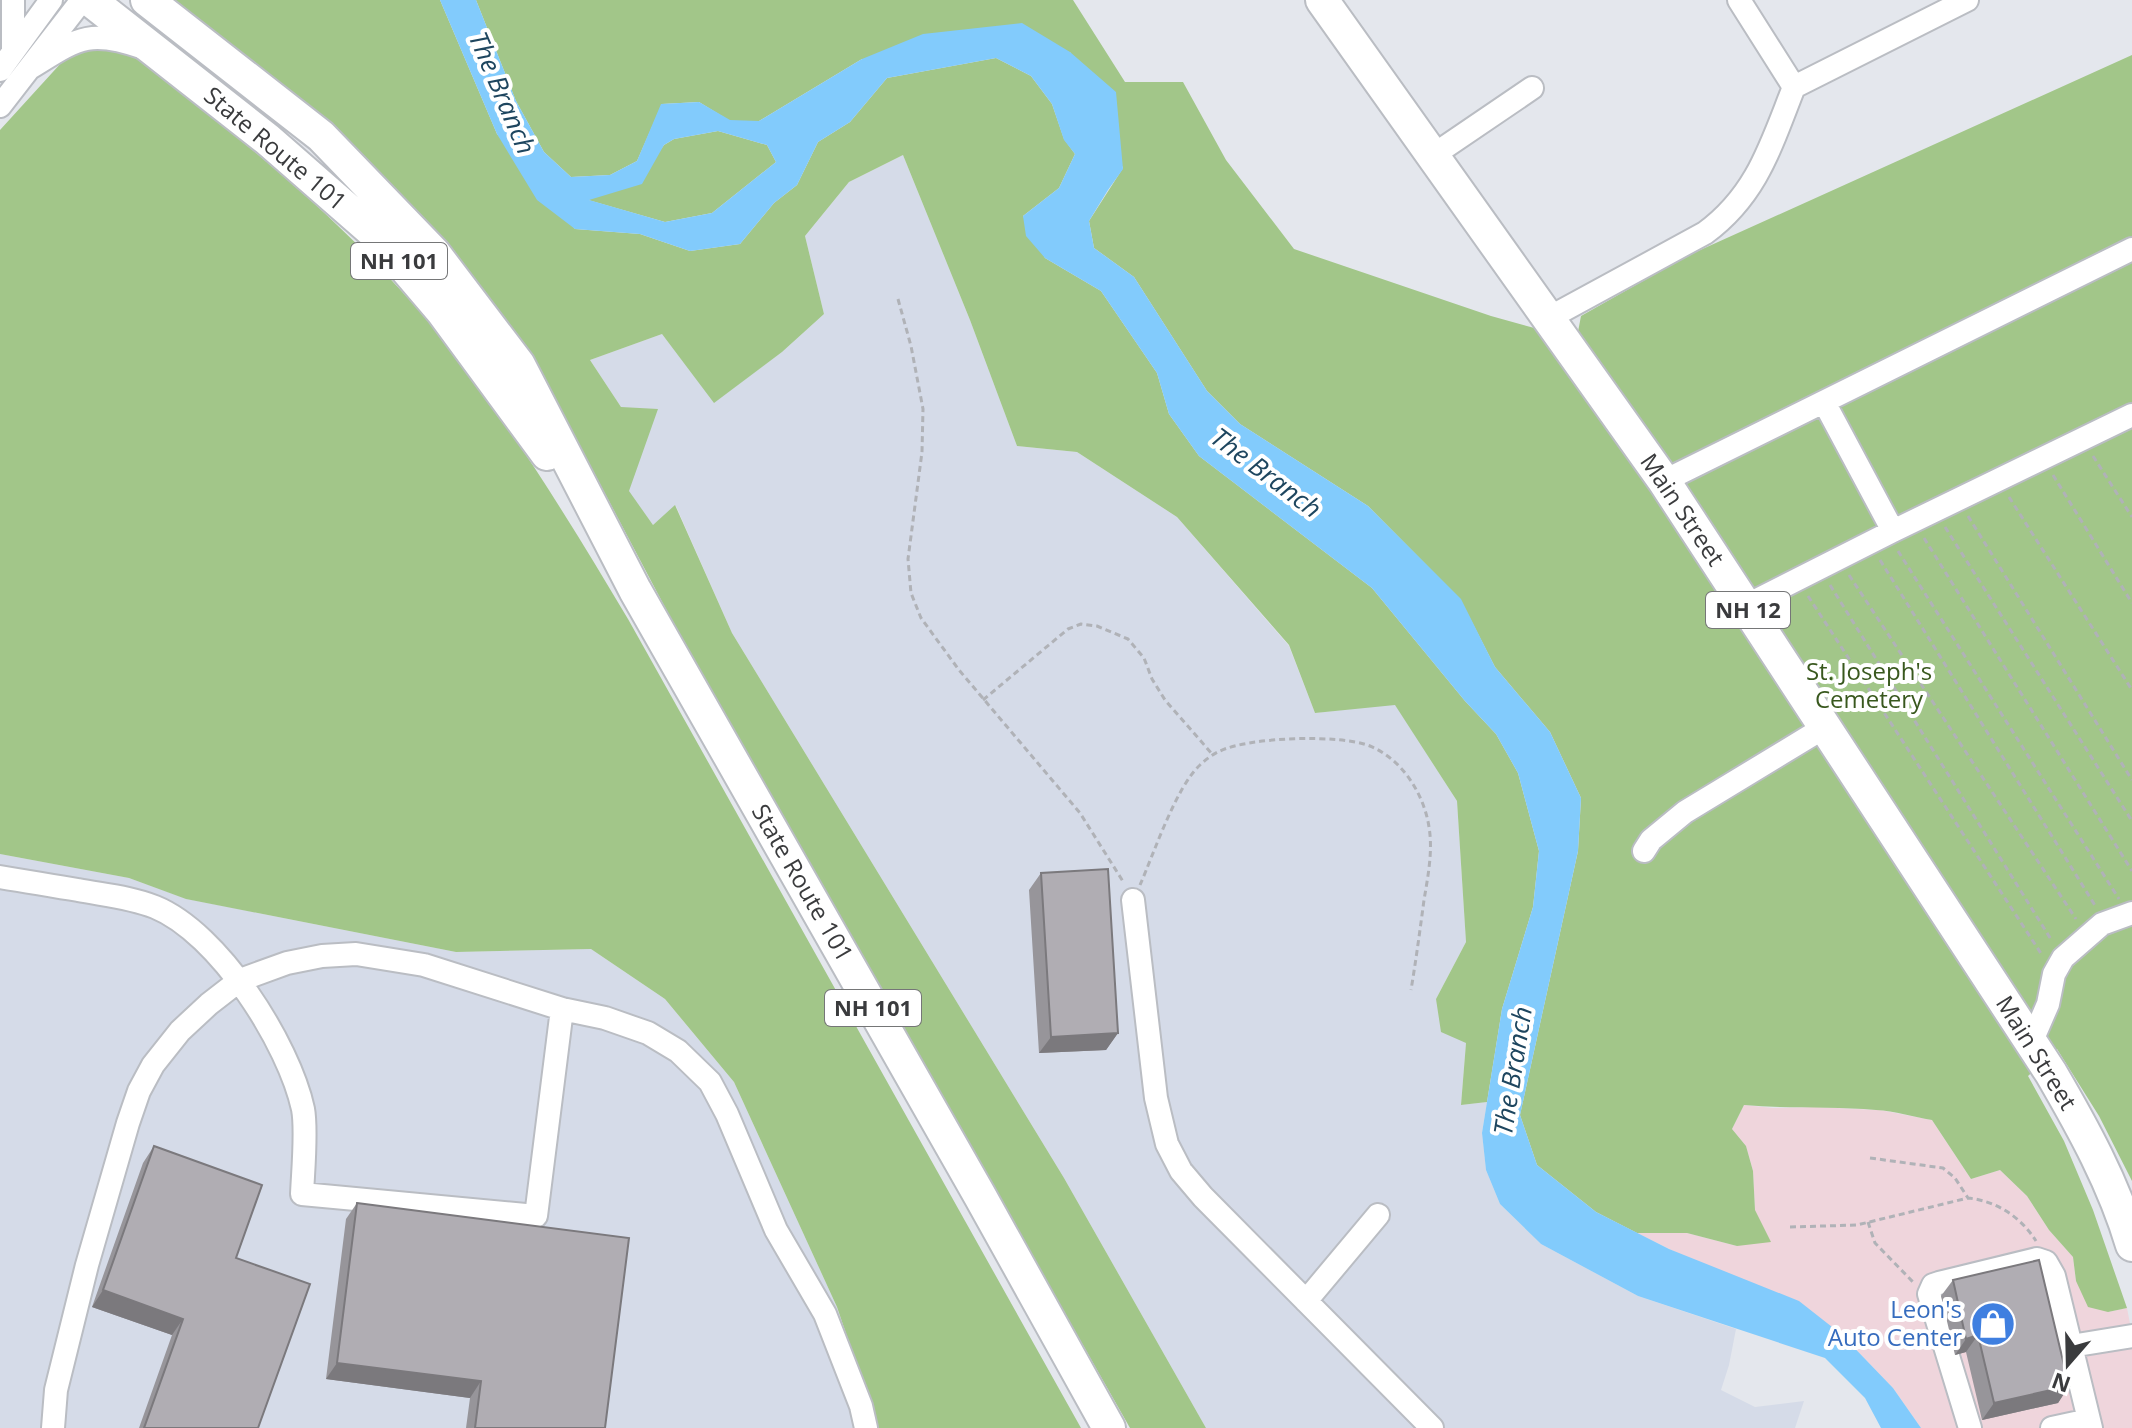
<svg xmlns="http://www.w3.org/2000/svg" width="2132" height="1428" viewBox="0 0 2132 1428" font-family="'Open Sans',sans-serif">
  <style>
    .commercial { fill: #efd5dc }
    .built { fill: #d5dbe8 }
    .green { fill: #a2c689 }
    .water { fill: #82cbfc; fill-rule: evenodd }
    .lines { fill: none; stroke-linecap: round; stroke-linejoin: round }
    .minor-casing { stroke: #babdc3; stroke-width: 26 }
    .highway-casing { stroke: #babdc3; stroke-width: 36 }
    .path { stroke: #b0b2b7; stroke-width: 3; stroke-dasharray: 6 4; stroke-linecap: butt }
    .minor { stroke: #fff; stroke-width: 22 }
    .highway { stroke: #fff; stroke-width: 32 }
    .wall { fill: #97959a }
    .shaded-wall { fill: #7b797d }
    .building { fill: #b0adb3; stroke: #7b797d; stroke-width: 2 }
    .labels { text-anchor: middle; stroke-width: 8; stroke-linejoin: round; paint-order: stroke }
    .shield { fill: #fff; stroke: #757677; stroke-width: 2 }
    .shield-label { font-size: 22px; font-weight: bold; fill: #3a3b3d }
    .street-label { font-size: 24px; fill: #3a3b3d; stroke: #fff }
    .park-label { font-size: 24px; fill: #39581e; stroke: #fff }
    .shop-label { font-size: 24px; fill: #366cbe; stroke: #fff; text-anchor: end }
    .water-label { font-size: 26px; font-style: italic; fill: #1e465f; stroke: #fff }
  </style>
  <rect width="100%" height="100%" fill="#e4e7ed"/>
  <path class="commercial" d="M1744 1105 1773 1108 1815 1107 1880 1110 1932 1120 1971 1179 2000 1170 2027 1196 2049 1230 2073 1257 2076 1281 2108 1312 2127 1308 2132 1334V1428H1921L1893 1388 1841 1334 1637 1233H1687L1737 1246 1755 1210 1753 1171 1746 1146 1732 1129Z"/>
  <path class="built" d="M903 155 970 320 1017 446 1077 452 1177 517 1289 646 1315 713 1395 704 1457 801 1466 942 1436 999 1466 1043 1461 1105 1487 1102 1482 1133 1486 1170 1500 1204 1541 1244 1638 1296 1736 1329 1729 1365 1721 1390 1755 1407 1804 1401 1795 1428H1206L1064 1178 732 633 676 506 653 525 628 491 621 407 590 360 662 334 714 402 782 352 824 314 805 236 849 182Z
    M0 854 129 878 187 899 456 952 591 949 665 999 734 1082 837 1307 878 1428H0Z"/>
  <path class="green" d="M164 0H440L497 134 575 229 640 234 690 251 740 244 774 203 797 185 818 142 850 122 887 78 996 58 1031 76 1052 104 1064 139 1075 154 1059 188 1023 216 1045 258 1101 291 1157 373 1169 414 1199 456 1372 588 1465 701 1496 734 1518 773 1539 851 1533 907 1502 1009 1487 1102 1461 1105 1466 1043 1441 1032 1436 999 1466 942 1457 801 1395 705 1315 713 1289 645 1177 517 1077 452 1017 446 970 320 903 155 849 182 805 236 824 314 782 352 714 403 662 334 590 360 621 407 658 409 629 491 653 525 675 505 732 633 1064 1178 1206 1428H1130L678 632 582 450 511 341Z
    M476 0H1073L1125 82H1183L1226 160 1294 249 1491 316 1538 329 1647 484 1669 470 1577 337 1581 316 1687 256 2132 55V1181L2099 1116 2057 1049 2028 1076 2064 1141 2093 1210 2127 1308 2108 1312 2088 1307 2076 1281 2073 1257 2049 1230 2027 1196 2000 1170 1971 1179 1932 1120C1913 1117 1895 1111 1876 1110 1832 1106 1788 1109 1744 1105L1732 1129 1746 1146 1753 1171 1755 1210 1771 1242 1737 1246 1687 1233H1637L1596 1212 1537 1165 1520 1115 1578 851 1581 798 1550 732 1495 667 1460 599 1368 506 1240 424 1207 391 1134 277 1094 248 1089 221 1123 168 1070 52 862 59 759 121H730L699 102 662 104 637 161 610 175 571 177 544 152 516 101Z
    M95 47 121 51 137 58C223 125 309 192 384 272 397 287 412 301 425 317 502 411 566 515 628 619L1081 1428H878L837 1307 734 1082 665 999 591 949 456 952 186 899 129 878 0 854V130L62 62 77 52Z
    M718 131 767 145 776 162 712 213 665 222 588 200 600 195 654 159 664 145 674 139Z"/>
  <path class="water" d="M440 0H476L516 101 544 152 571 177 610 175 637 161 661 104 699 102 730 120 759 121 862 59 923 34 1022 23 1070 52 1116 92 1123 169 1108 190 1089 221 1094 248 1134 277 1207 391 1240 424 1368 506 1461 599 1495 667 1550 732 1581 798 1578 851 1520 1115 1537 1165 1596 1212 1669 1249 1799 1301 1841 1334 1893 1388 1921 1428H1881L1865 1398 1825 1358 1638 1296 1541 1244 1500 1204 1486 1170 1482 1133 1502 1009 1533 907 1539 851 1518 773 1496 734 1465 701 1372 588 1199 456 1169 414 1157 373 1101 291 1045 258 1026 236 1023 216 1059 188 1075 154 1064 140 1052 104 1031 76 996 58 887 78 850 122 818 142 797 185 774 203 740 244 690 251 640 234 575 229 537 200 497 134ZM718 131 767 145 776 162 712 213 665 222 589 200 642 184 664 145 674 139Z"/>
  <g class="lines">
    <g class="minor-casing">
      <path id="minor" d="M13 0V52
        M1739 0 1794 87
        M30 68C77 39 88 28 144 48
        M0 70 51 0
        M0 106 82 0
        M1432 156 1532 88
        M1547 319 1705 233C1757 195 1771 145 1794 87L1967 0
        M1824 402 1893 531
        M1664 481 2132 249
        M1745 606 1893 531 2132 415
        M1644 851 1651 840 1685 812 1825 727
        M0 877C26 881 52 886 78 890 104 895 130 897 155 907 219 933 289 1044 303 1109 307 1130 303 1171 302 1194L536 1216 562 1009
        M1133 900 1156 1098 1167 1144 1181 1171 1203 1197 1432 1428
        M2031 1043 2048 1004 2054 974 2063 958 2102 924 2132 913
        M1306 1301 1378 1215
        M2071 1346 2132 1336
        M53 1428 56 1390 87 1265 128 1123 139 1091 153 1065 180 1031 209 1004 240 980 287 963 322 956 356 954 424 965 562 1009 605 1018 648 1033 678 1051 710 1082 727 1114 776 1230 825 1314 861 1406 866 1428
        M1970 1428 1929 1294 1933 1285 1939 1283 2037 1259 2046 1262 2054 1276 2091 1428
        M2052 1428 2089 1420"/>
    </g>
    <g class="highway-casing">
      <path id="highway" d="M90 0 267 139 378 236 442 311 547 454
        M147 0 321 136 434 253 519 365 635 590 980 1196 1109 1428
        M1322 0 1664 481 2051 1073C2083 1128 2114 1184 2132 1245"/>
    </g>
    <path class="path" d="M898 299 911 346 923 409 922 452 908 559 911 593 921 618 959 670 1080 813 1124 883
      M2093 456 2132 517
      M2053 475 2132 603
      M2009 497 2132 690
      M1968 516 2132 780
      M1945 527 2132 821
      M1924 538 2132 871
      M1898 551 2119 899
      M1880 560 2096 907
      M1849 575 2076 919
      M1830 585 2052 941
      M1808 596 2042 955
      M983 700 1068 629 1081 624 1097 626 1128 639 1144 658 1152 679 1165 700 1213 755
      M1140 885C1154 853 1176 787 1200 765 1205 760 1213 754 1220 751 1249 737 1340 734 1370 746 1402 759 1424 794 1429 827 1433 851 1428 876 1424 900 1420 930 1416 960 1411 990
      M1870 1158 1943 1168 1955 1178 1968 1198
      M1868 1222 1875 1243 1913 1282
      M1790 1227 1857 1225 1968 1198C1996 1201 2020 1216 2036 1241"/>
    <use href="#minor" class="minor"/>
    <use href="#highway" class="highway"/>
  </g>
  <path class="wall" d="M1041 873 1118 1033 1106 1050 1039 1053 1029 890Z
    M154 1146 236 1258 258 1428H139L172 1335 92 1307 143 1163Z
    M357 1203 605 1428H466L470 1398 326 1379 346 1219Z
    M1953 1280 2069 1386 2058 1403 1982 1420 1966 1352 1955 1355 1941 1296Z"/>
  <path class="shaded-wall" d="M1118 1033 1106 1050 1039 1053 1051 1037Z
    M103 1290 183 1319 172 1335 92 1307Z
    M1978 1335 1966 1352 1955 1355 1966 1339Z
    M337 1363 481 1381 470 1398 326 1379Z
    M2069 1386 2058 1403 1982 1420 1994 1403Z"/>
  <path class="building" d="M1108 869 1118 1033 1051 1037 1041 873Z
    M154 1146 262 1185 236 1258 310 1284 258 1428H144L183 1319 103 1290Z
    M357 1203 629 1238 605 1428H475L481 1381 337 1363Z
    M2039 1260 2069 1386 1994 1403 1978 1335 1966 1339 1953 1280Z"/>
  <defs>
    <g id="shop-disc" transform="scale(2.3)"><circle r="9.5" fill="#3f7fe0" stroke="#fff"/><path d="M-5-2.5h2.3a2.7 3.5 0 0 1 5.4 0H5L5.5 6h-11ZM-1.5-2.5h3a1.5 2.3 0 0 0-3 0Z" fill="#fff"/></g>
  </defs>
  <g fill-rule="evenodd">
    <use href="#shop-disc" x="1993" y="1324"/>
  </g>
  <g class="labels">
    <g class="shield">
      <rect x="351" y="243" width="96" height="36" rx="6"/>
      <rect x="1706" y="592" width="84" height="36" rx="6"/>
      <rect x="825" y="990" width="96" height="36" rx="6"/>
    </g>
    <g class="shield-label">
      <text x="399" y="269">NH 101</text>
      <text x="1748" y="618">NH 12</text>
      <text x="873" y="1016">NH 101</text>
    </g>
    <g class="street-label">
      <text transform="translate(275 149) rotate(40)" y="8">State Route 101</text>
      <text transform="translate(1682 510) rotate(56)" y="8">Main Street</text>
      <text transform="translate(802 883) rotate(60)" y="8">State Route 101</text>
      <text transform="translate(2036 1053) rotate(58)" y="8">Main Street</text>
    </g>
    <g class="park-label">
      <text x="1869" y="680">St. Joseph's<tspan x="1869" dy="28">Cemetery</tspan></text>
    </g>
    <g class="shop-label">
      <text x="1962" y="1318">Leon's<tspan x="1962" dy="28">Auto Center</tspan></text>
    </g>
    <g class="water-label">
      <text transform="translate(502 93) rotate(67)" y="9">The Branch</text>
      <text transform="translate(1266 473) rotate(37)" y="9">The Branch</text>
      <text transform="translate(1513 1071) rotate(-81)" y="9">The Branch</text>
    </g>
  </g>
  <g transform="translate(2068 1364) rotate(200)" stroke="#ffffff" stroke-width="6" paint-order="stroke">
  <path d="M0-6L14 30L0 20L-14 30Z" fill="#3a3b3d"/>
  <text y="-12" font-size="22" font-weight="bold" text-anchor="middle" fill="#3a3b3d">N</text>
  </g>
</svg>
